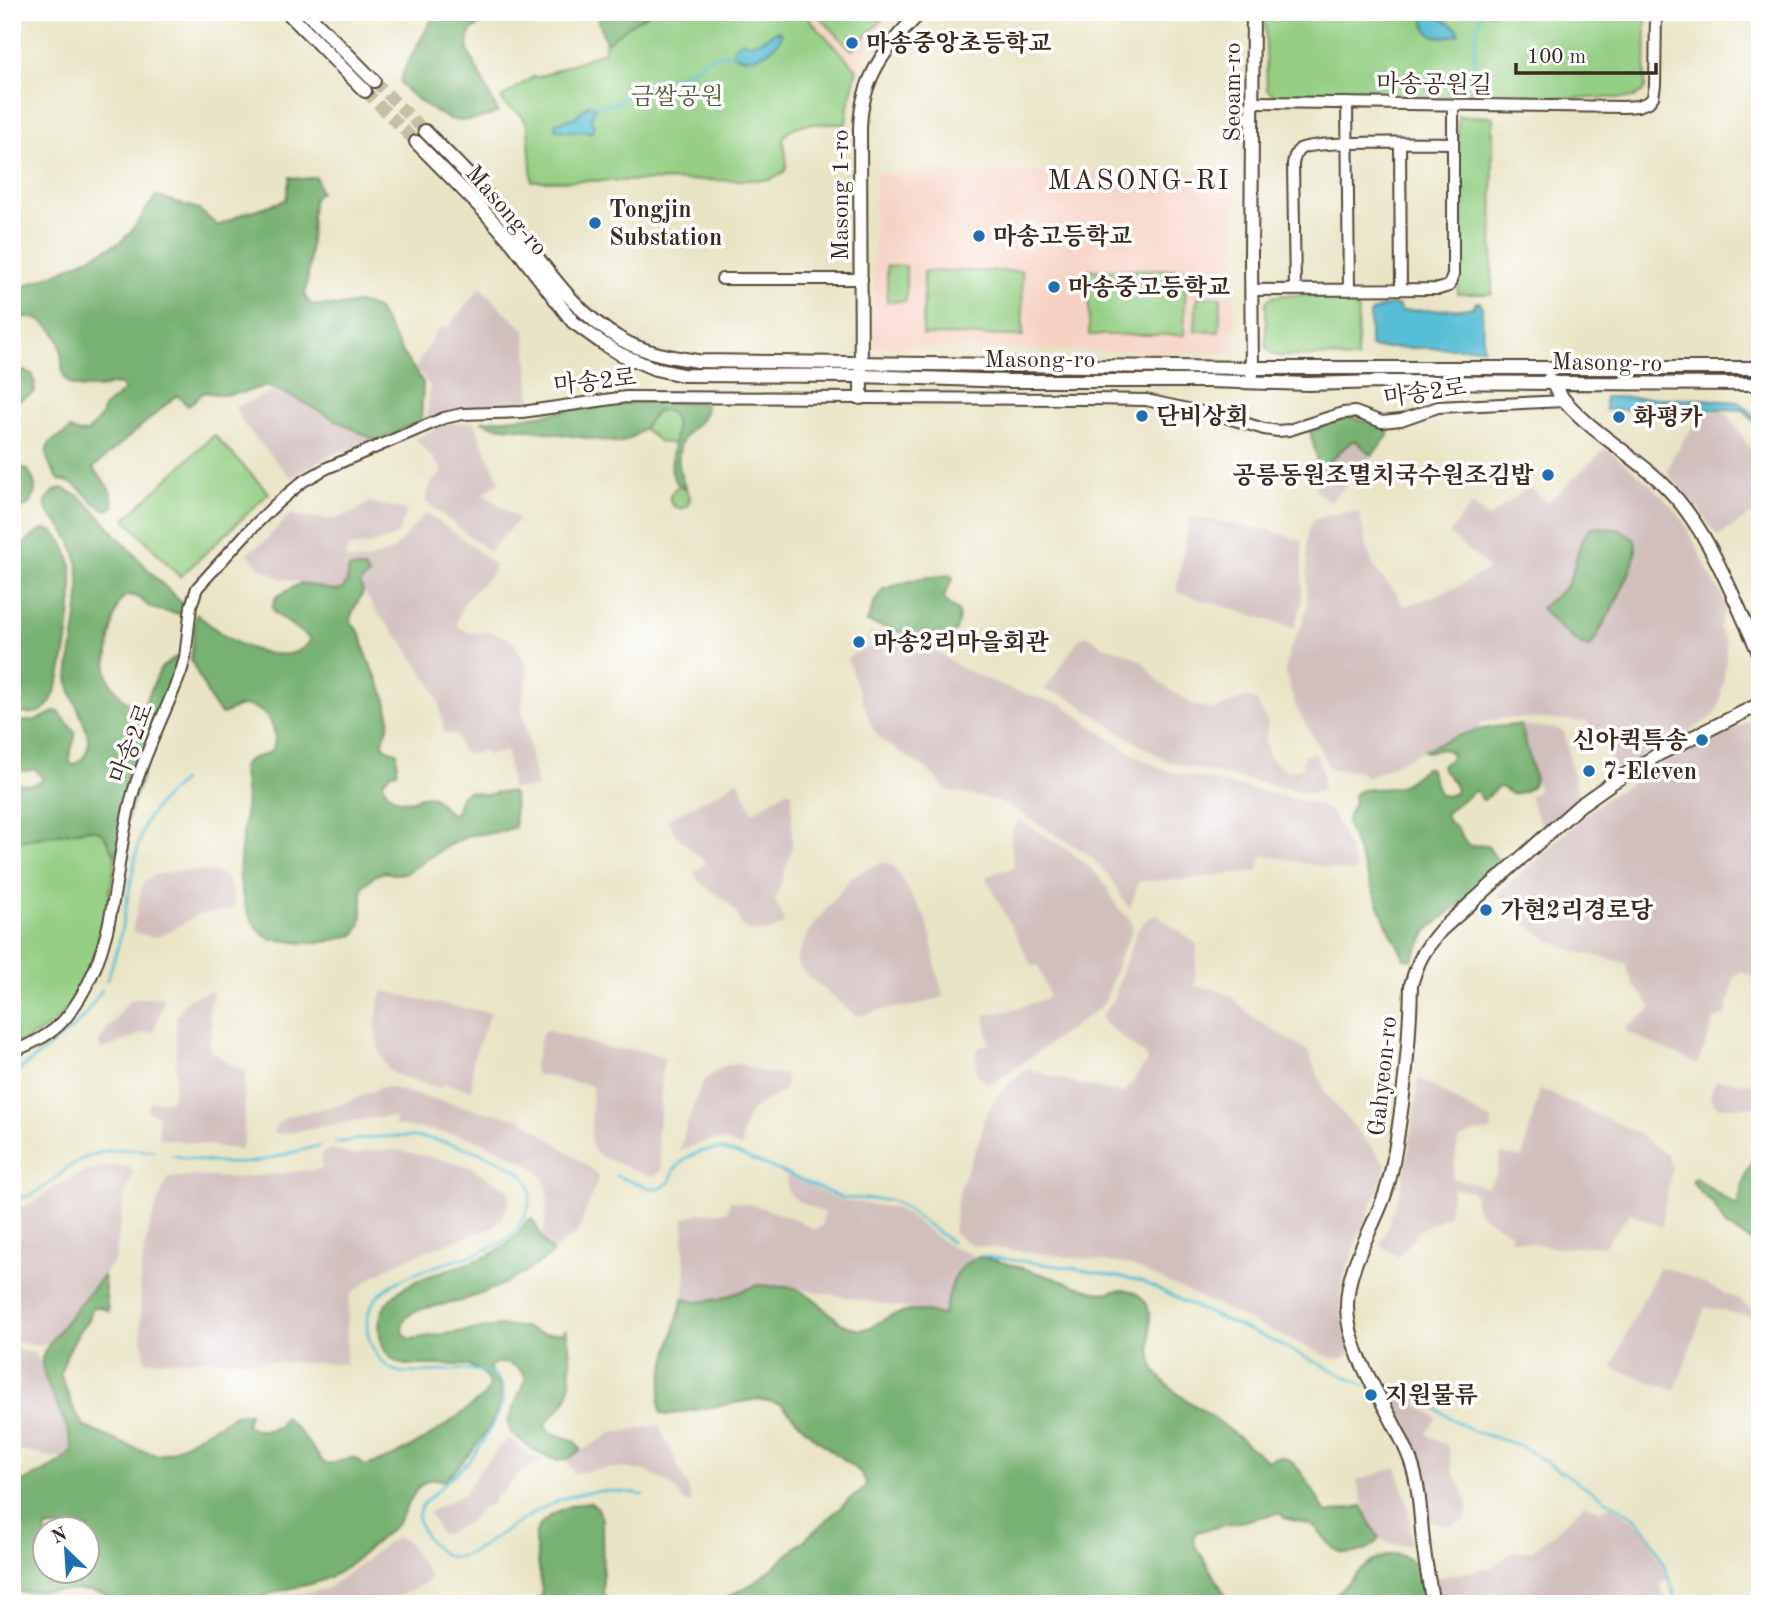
<svg xmlns="http://www.w3.org/2000/svg" width="1772" height="1616" viewBox="0 0 1772 1616" font-family="'Old Standard TT','Noto Serif KR',serif">
  <style>
    .built { fill: #f6d2c4 }
    .industrial { fill: #d1bfbe; fill-rule: evenodd }
    .green { fill: #94cf84; stroke: #687c51; stroke-width: 2 }
    .forest { fill: #77b272; stroke: #596e48; stroke-width: 2; fill-rule: evenodd }
    .water { fill: #57bed5; stroke: #49747a; stroke-width: 2 }
    .lines { fill: none; stroke-linecap: round; stroke-linejoin: round }
    .stream { stroke: #57bed5; stroke-width: 2.5 }
    .tertiary-tunnel { stroke: #c6bfa4; stroke-width: 12; stroke-dasharray: 12 6; stroke-linecap: butt }
    .minor-casing { stroke: #554637; stroke-width: 14 }
    .tertiary-casing { stroke: #554637; stroke-width: 16 }
    .minor { stroke: #fff; stroke-width: 10 }
    .tertiary { stroke: #fff; stroke-width: 12 }
    .poi-dot { fill: #1f6fb2; stroke: #fff; stroke-width: 2.5 }
    .labels { text-anchor: middle; stroke-width: 7; stroke-linejoin: round; paint-order: stroke }
    .poi-label { font-size: 24px; font-weight: bold; fill: #3b2a1e; stroke: #fff; text-anchor: start }
    .street-label { font-size: 24px; fill: #3b2a1e; stroke: #fff }
    .park-label { font-size: 24px; fill: #565c3d; stroke: #fff }
    .quarter-label { font-size: 28px; letter-spacing: 2px; fill: #3b2a1e; stroke: #fff }
  </style>
  <rect width="100%" height="100%" fill="#fff"/>
  <filter id="ink" filterUnits="userSpaceOnUse"><feTurbulence type="fractalNoise" baseFrequency=".0143" numOctaves="2"/><feDisplacementMap in="SourceGraphic" scale="14" xChannelSelector="R" yChannelSelector="G"/><feConvolveMatrix kernelMatrix="1 2 1 2 8 2 1 2 1" color-interpolation-filters="sRGB"/></filter>
  <filter id="wash" filterUnits="userSpaceOnUse"><feTurbulence type="fractalNoise" baseFrequency=".00686" numOctaves="4" result="noise"/><feDisplacementMap in="SourceGraphic" scale="28" xChannelSelector="R" yChannelSelector="G"/><feGaussianBlur stdDeviation="1.57" result="paint"/><feColorMatrix in="noise" values="0 0 0 0 0 0 0 0 0 0 0 0 0 0 0 0 0 1.4 0 .05"/><feComposite in="paint" operator="in"/></filter>
  <g filter="url(#wash)">
    <rect width="100%" height="100%" fill="#e9e4c5"/>
    <path class="built" d="M802 12H899L881 30 864 55 857 69Z
      M1236 172 1235 353 873 347 875 173Z"/>
    <path class="industrial" d="M481 287 510 317 525 329 530 386V404L453 411 427 418 430 386 416 367 438 329 448 327Z
      M273 392H283L376 441 363 446 343 450 333 454 291 478 244 425 235 407Z
      M1722 411 1729 416 1760 464V509L1720 535 1717 536 1698 508 1667 473 1673 456 1698 419 1704 414Z
      M475 421 482 442 499 480V483L483 494 515 516 518 520 490 551H488L425 501 431 483 441 474 442 469 415 439 443 425 452 423Z
      M1352 441H1356L1372 455 1364 467 1330 502 1315 490 1317 472Z
      M1606 448 1652 486 1677 512 1688 529 1707 569 1726 603V608L1719 628 1726 642V661L1720 703 1715 715 1698 726 1618 770 1588 722 1523 718H1501L1479 723 1480 729 1453 737 1366 778 1361 771 1330 770 1323 754 1296 707 1285 672 1290 649 1303 621 1307 607V541L1309 530 1313 520 1327 515 1343 512 1360 513 1367 548 1373 565 1384 580 1397 593 1403 606 1415 603 1457 587 1489 568 1449 534 1461 517 1473 505 1488 518 1529 487 1546 502 1550 501ZM1592 527 1611 528 1627 534 1634 539 1636 544V550L1633 566 1585 648 1554 621 1543 605 1562 591 1567 584 1583 539 1589 529Z
      M369 502 405 510 406 514 398 533 394 537 369 545 349 547 345 557 348 560 365 561 392 551 425 514H428L471 545 494 565V571L467 599 462 607 457 622 459 627 470 633 491 632 508 638 515 645 526 664 528 672 523 699 522 710 537 785 536 788 511 789 507 751 487 755 485 751 471 754 462 752 456 735 444 733 439 702 430 683 401 640 377 613 360 585 369 575 350 568 346 586 343 589 336 591 281 578 261 568 247 553 265 541 290 515 326 519H336L355 512Z
      M1190 517 1269 530 1302 541V603L1294 628 1176 592Z
      M871 632 921 646 936 651 961 668 989 680 1015 691 1064 705 1100 732 1138 757 1164 770 1312 803 1327 809 1331 812 1341 830 1357 870 1351 872 1263 855 1258 871 1180 880 1139 881 1130 908 1125 903 1110 877 1089 855 1005 804 992 799 969 795 947 790 927 769 885 743 878 736 873 730 847 659 854 653 872 647 868 636Z
      M1087 635 1103 646 1124 652 1143 662 1160 683 1192 704 1213 710 1247 697 1257 701 1268 724 1265 742 1270 758 1286 770 1291 771 1299 769 1303 766V758L1305 755 1314 753 1317 756 1322 770 1323 789 1319 792 1307 793 1171 763 1128 738 1073 700 1060 694 1044 691 1078 640Z
      M1760 717V983L1750 975 1741 972 1737 974 1734 979 1726 1015 1714 1019 1708 1039 1697 1064 1627 1032 1626 1029 1630 1025 1650 1010 1651 1006 1635 987 1628 973 1626 963 1574 951 1551 941 1515 916 1504 905 1497 895 1591 810 1604 800 1668 761 1749 721Z
      M1521 725 1558 729 1564 732 1575 783 1579 793 1580 798 1578 800 1547 827 1543 826 1539 821 1529 797 1537 792 1538 787Z
      M738 779 753 812 786 791H792V848L775 900 784 919V925L766 932 749 931 741 926 738 915 730 905 720 896 700 883 694 873 706 863 677 836 667 819 720 792Z
      M1019 820 1070 851 1097 874 1108 889 1117 907 1132 921V931L1120 957 1106 999 1100 1008 999 1079 993 1083H988L982 1080 976 1072V1051L981 1046 989 1044 985 1015 1012 1010 1045 999 1049 996 1038 965 1032 966 987 880V876L998 872 1014 868 1011 839 1012 831Z
      M880 863H887L893 866 925 917 931 935 936 970 944 997 918 1005 881 1010 859 1016 853 1014 808 977 798 965 797 958 808 932 850 879 855 875Z
      M177 871H202L221 874 226 877 229 883 235 904 233 908 228 910 198 915 161 936 152 937 132 932 143 883 155 875Z
      M1157 915 1197 944 1195 986 1218 990 1233 998 1255 1019 1308 1051 1326 1094 1386 1164 1384 1176 1353 1251 1342 1283 1341 1313 1350 1350V1354L1346 1357 1339 1359 1331 1358 1134 1267 1125 1264 979 1246 971 1244 953 1233 956 1206 961 1185 981 1135 984 1119 992 1103 1012 1080 1029 1068 1035 1071 1083 1085 1124 1093 1147 1062 1145 1055 1106 1025 1102 1020V1016L1114 998 1126 960 1138 929 1147 919Z
      M209 991 213 992 209 1013 212 1028 210 1046 211 1050 226 1062 245 1071 244 1137 241 1150 159 1138 158 1116 149 1112 147 1109 149 1103 153 1101H168L172 1099 173 1094 176 1072V1016L188 999Z
      M386 991 425 1001 493 1013 489 1016 473 1060 472 1090 444 1084 442 1088 427 1085 399 1076 388 1069 379 1052 375 1030 379 1002 383 992Z
      M162 997 164 1001 153 1033 145 1032 107 1048 100 1049 99 1043 102 1037 128 1002 132 999Z
      M546 1030 607 1048 642 1051 663 1057 665 1058 662 1070 660 1117 657 1133 662 1167 661 1172 654 1176 646 1175 602 1157 595 1152 591 1142 592 1087 589 1085 535 1074 534 1066 538 1051 542 1034Z
      M733 1064H740L763 1072 784 1075 786 1079 784 1091 763 1102 750 1112 745 1123 742 1133V1148L727 1142 712 1140 680 1150 687 1123 703 1081 724 1066Z
      M1421 1079 1466 1107 1492 1121 1491 1131 1474 1133 1461 1138 1458 1142 1452 1178 1487 1187 1496 1175 1501 1154 1522 1158 1540 1089 1636 1132 1668 1156 1672 1169 1664 1209 1662 1227 1630 1213 1605 1245 1559 1248 1510 1239 1511 1233 1494 1224 1478 1211 1475 1204V1196L1471 1191 1453 1188 1449 1215 1420 1230 1398 1257 1380 1244 1389 1223 1401 1188 1409 1149 1418 1081Z
      M1716 1080 1760 1084V1107H1718L1713 1102 1710 1097 1711 1092Z
      M382 1087H388L476 1110 522 1119 593 1170 598 1176V1179L578 1232 574 1236 552 1251 547 1248 541 1238 544 1229 548 1198 547 1187 542 1177 538 1171 526 1162 476 1139 453 1134 394 1125 395 1118 388 1117 369 1118 282 1134 275 1133 274 1131 275 1126 287 1116 340 1105Z
      M333 1149 338 1152 353 1155 368 1151 398 1150 472 1167 478 1172 506 1188 509 1192V1203L503 1217 490 1229 428 1250 399 1262 373 1277 350 1295 347 1327 346 1364 202 1360 145 1361 141 1331 140 1282 142 1262 149 1228 157 1203 168 1178 195 1176 235 1178 322 1169 321 1153Z
      M115 1166H125L131 1168 133 1172 123 1202 116 1257 114 1262 91 1289 50 1344 34 1345 12 1341V1208L25 1206 34 1202 56 1186 79 1174 98 1168Z
      M787 1176 840 1200 895 1208 903 1212 951 1247 979 1257 962 1265 957 1272 943 1315 795 1288 766 1285 749 1288 720 1299 709 1301 697 1302 683 1299 686 1275 683 1240 684 1218 700 1213 727 1212 730 1201 754 1205 777 1213 798 1220 813 1229 822 1226 824 1213 800 1202 793 1197 788 1191 786 1183Z
      M1662 1267 1679 1272 1739 1300 1756 1311 1755 1318 1705 1307 1675 1391 1612 1368 1633 1319 1659 1269Z
      M12 1349 34 1353 38 1358 73 1448 72 1453 63 1459 14 1450 12 1454Z
      M1390 1397 1416 1404 1437 1418 1427 1432 1428 1435 1448 1446 1453 1474 1461 1484 1468 1507 1465 1520 1451 1526 1426 1520 1418 1465 1407 1436 1388 1400Z
      M659 1425 687 1485 692 1503 685 1502 671 1485 645 1471 621 1468 601 1469 574 1473 565 1460 613 1433Z
      M507 1438H510L530 1455 543 1461 520 1473 509 1483 505 1490 493 1499 494 1503 480 1510 468 1522 446 1534 440 1533 429 1512 465 1493 476 1475Z
      M1397 1467 1409 1510 1411 1544 1401 1545 1387 1543 1379 1539 1370 1521 1356 1481Z
      M1584 1504 1602 1511 1610 1504 1642 1527 1647 1533 1667 1579 1660 1583 1666 1604H1440L1435 1578 1492 1567 1511 1553 1533 1550 1552 1535Z
      M398 1537 407 1541 431 1578 425 1583 394 1598 392 1600 393 1604H264L277 1598 326 1589 365 1561 388 1542Z
      M35 1599H85L105 1604H12V1601Z"/>
    <path class="green" d="M593 12H802L857 69 848 107 846 124C827 125 794 118 783 138 785 159 796 173 768 180L532 181 528 127C521 106 509 114 501 98L533 77H539L603 52C610 41 602 21 593 12Z
      M815 12H890L852 50Z
      M1265 12H1646L1645 89 1634 98 1277 97 1267 90Z
      M1458 116 1493 117 1492 294H1458Z
      M887 266H906V301L887 302Z
      M1186 269 1184 335H1089V270Z
      M924 271H1022L1023 336 923 335Z
      M1284 295 1358 296 1357 359H1346L1330 356H1279L1273 355 1267 348 1266 343V302L1271 297Z
      M1197 296 1221 297 1219 332 1195 331Z
      M664 410 671 413C678 423 677 433 673 444L660 442 643 428 656 412Z
      M214 435 269 493 180 577 125 519Z
      M679 486 686 489 690 497 688 506 681 509C666 505 667 493 679 486Z
      M89 829C92 829 96 829 99 831 107 835 115 850 115 858 115 866 113 876 111 885 105 926 95 967 72 1002 58 1023 40 1033 17 1044L12 1020V842Z"/>
    <path class="forest" d="M436 12H507L480 24 471 31 468 40V51L498 112C486 118 468 122 454 120 441 118 407 94 400 82L405 68Z
      M593 12H651L630 25 606 43 597 16Z
      M290 177 302 179 316 177 320 192 313 200 309 268 305 295 307 300 313 305 340 306 357 303 368 305 378 310 407 360 417 373 423 383 421 420 399 431 376 441 283 392 264 386 246 392 223 395 204 392 188 406 177 395 93 468C102 480 114 490 113 507L109 510C87 505 85 483 59 480 51 468 38 449 55 439 61 435 65 435 70 429L79 433 88 432 100 418 105 406 124 391 121 385C113 383 112 385 105 387 96 388 80 389 72 385 51 373 75 343 44 323 33 316 24 316 12 320V291L62 271 119 243 131 232 156 196 198 209 218 226 242 214 286 200Z
      M12 367 32 374 34 379 35 392 12 404Z
      M656 401 700 403 704 404 706 407C704 419 699 422 690 430 673 446 678 471 686 489 652 477 692 420 667 411 654 406 650 422 643 429 636 435 628 441 619 443L526 429 494 426 481 421 526 417 619 403Z
      M1351 417 1381 425 1388 431V436L1372 455 1356 441H1352L1317 472 1316 455 1310 431 1329 421Z
      M12 463 28 470C31 475 34 480 35 486 36 498 24 518 12 503Z
      M61 488 79 496 91 507 154 576 186 607V611L181 614C172 612 158 612 150 607 142 602 137 593 126 596 123 597 121 600 119 603 114 614 105 661 107 672 109 687 125 701 137 709L143 707 161 668 176 657 180 659 116 855C104 843 110 831 89 829L12 842V782C22 785 34 786 43 780L39 773 35 769 26 771 12 770V720C29 724 41 719 56 711L59 712 75 732C77 743 67 748 70 763L73 765C108 748 73 709 69 684 67 674 70 663 72 652 76 622 84 587 76 557 74 547 68 536 62 528 55 518 40 510 48 497 52 492 55 490 61 488Z
      M1592 527C1605 527 1625 528 1634 539 1646 555 1601 628 1592 645L1589 648C1576 644 1549 619 1541 608 1549 599 1561 595 1567 584 1578 566 1575 542 1592 527Z
      M43 529C62 530 71 558 72 575 73 601 65 687 47 706 38 716 25 714 12 712V558L28 540Z
      M349 568H364L369 575 360 583 363 592C360 599 353 608 351 617 349 625 358 628 361 635 363 642 364 650 367 656 372 670 380 683 385 697 387 705 390 715 389 724 386 736 373 748 397 752V772L391 773 383 781C385 796 399 803 413 800 419 798 424 795 430 796 440 798 442 810 452 814L456 812 461 796 468 791 486 795 499 792H510L514 795 515 827 500 832 472 835 462 839 449 845 406 873 395 874 384 872 374 876 363 886C359 903 367 922 354 935 339 939 322 944 306 943 301 943 295 942 290 941 283 940 276 941 269 938 245 926 238 884 240 860 243 826 250 803 242 768 249 750 276 763 275 737 275 732 273 726 270 721 265 712 252 704 242 706 234 707 229 713 221 714L213 705 191 660 196 614C207 622 217 631 228 638 250 651 292 666 310 641L309 638 275 613 272 607 276 597 301 583 336 591 343 589 347 582Z
      M951 575 953 579 946 591 944 598 948 604 958 611C961 627 954 634 944 645L867 622 874 603 883 589 921 578Z
      M1521 725 1535 779C1533 790 1521 793 1511 794 1495 780 1497 790 1484 800L1481 799 1478 792 1474 791 1447 812 1445 815 1449 822 1457 828 1466 843 1471 846 1487 845 1502 867 1427 931 1412 960 1405 959 1386 923 1347 825C1346 816 1350 813 1353 805 1354 803 1354 796 1355 794 1361 786 1388 790 1398 787 1408 783 1417 775 1425 768H1429L1439 794C1445 797 1449 796 1455 793 1459 781 1445 776 1441 766L1451 759 1452 753 1444 749 1426 752 1424 750C1456 735 1486 725 1521 725Z
      M1760 1150V1246L1726 1226 1713 1204 1697 1189 1692 1180 1695 1178 1737 1206 1746 1173Z
      M532 1219C540 1230 541 1243 552 1251V1254C526 1274 496 1289 464 1300 449 1305 418 1306 407 1317 399 1324 402 1335 410 1339L499 1326 523 1327 543 1334 561 1333 566 1330C570 1347 574 1384 566 1400 561 1408 554 1415 547 1422L546 1426 549 1432 575 1441 581 1450C577 1453 571 1458 567 1459 549 1465 524 1443 511 1433L509 1428 508 1421 526 1378C519 1365 502 1357 489 1367 491 1377 500 1380 501 1390 504 1418 463 1463 444 1481 416 1469 408 1512 395 1526 368 1546 348 1574 314 1583 297 1588 264 1591 252 1604H123L101 1593 94 1592 81 1590 12 1592V1487C30 1478 60 1466 73 1451 69 1426 55 1403 46 1380 44 1374 41 1366 42 1359 45 1344 91 1290 103 1276L108 1311 100 1307H95L92 1309 87 1322 79 1331 67 1354 60 1374 75 1412 85 1427 117 1441 142 1451 158 1455 172 1451 238 1413H249L246 1425C255 1432 267 1431 278 1427L284 1417 298 1430 324 1463C336 1466 346 1456 355 1458 357 1459 363 1465 365 1466 410 1454 447 1425 483 1397L488 1390 489 1384C485 1373 478 1368 466 1365H406C391 1362 385 1354 381 1340 366 1278 456 1273 494 1253 510 1245 518 1234 528 1220ZM46 1528H88V1570H46Z
      M979 1257C1005 1262 1030 1270 1056 1279 1069 1283 1083 1289 1096 1292 1113 1296 1124 1281 1142 1298 1158 1312 1144 1349 1155 1370 1169 1392 1196 1405 1217 1420 1234 1433 1250 1447 1267 1461 1271 1459 1277 1456 1283 1457 1299 1461 1317 1498 1325 1511L1328 1513 1362 1506 1379 1539C1368 1553 1345 1560 1330 1545 1325 1540 1322 1533 1316 1528 1307 1522 1295 1521 1284 1518L1281 1514 1278 1513 1196 1532 1193 1539 1195 1545 1231 1604H719L726 1598 754 1583 773 1568 851 1498 862 1491 865 1487 866 1482 860 1472 812 1436 781 1404 758 1399 666 1415 661 1413C654 1395 677 1321 683 1299L697 1302 720 1299 758 1285 795 1288 813 1298 842 1324 860 1330 871 1327 890 1316 914 1310 943 1315C952 1290 950 1267 979 1257Z
      M589 1502 598 1508 602 1520 603 1591 605 1598 610 1604H534L541 1596 542 1590 535 1540C535 1517 569 1504 589 1502Z
      M1394 1554C1424 1559 1421 1578 1425 1604H1326C1348 1584 1363 1559 1394 1554Z"/>
    <path class="water" d="M1422 12H1433C1440 21 1458 24 1459 34 1450 37 1432 40 1427 29 1424 24 1424 18 1422 12Z
      M779 31 782 34C776 52 749 66 732 53 739 35 745 45 757 42 765 40 770 33 779 31Z
      M589 104 593 105 595 108 591 118 594 128 592 132 563 131 555 128V123L574 118Z
      M1476 302H1480L1482 308 1483 348H1373L1370 345V314C1379 306 1387 305 1398 305L1401 311 1461 309 1474 307Z
      M1605 397 1704 399 1738 402 1749 410 1760 426V429L1744 410 1726 409 1605 410Z"/>
    <g class="lines">
      <path class="stream" d="M1474 67 1476 37 1481 12
        M592 107 618 103 636 88 669 79 697 67 710 57 736 53
        M107 980 118 947 138 846 145 822 159 803 182 781
        M12 1076 74 1027 85 1015 102 990
        M335 1143C367 1138 397 1133 429 1139 455 1144 510 1158 526 1179 533 1188 531 1199 528 1209 523 1220 516 1232 507 1239 472 1266 364 1267 367 1327 368 1345 380 1367 399 1372 425 1378 513 1350 503 1402L493 1425 475 1453 468 1462 425 1502C421 1506 419 1511 418 1516 418 1531 440 1559 455 1557 469 1556 483 1545 494 1538 548 1504 576 1481 643 1495
        M172 1155C195 1160 231 1166 254 1162 276 1158 297 1150 319 1146
        M616 1176 650 1188H661L670 1182 674 1170 686 1158 702 1151 719 1149 735 1153 775 1169 842 1198 890 1200 904 1207 951 1242
        M12 1198C37 1202 58 1172 78 1161 103 1148 128 1148 154 1151
        M981 1256 1073 1268 1141 1281 1199 1309 1262 1336 1367 1387
        M1383 1392 1426 1402 1450 1418 1473 1431 1519 1445 1634 1517C1654 1533 1670 1579 1677 1604"/>
    </g>
  </g>
  <g filter="url(#ink)">
    <g class="lines">
      <path class="tertiary-tunnel" d="M374 81 425 131
        M365 91 416 142"/>
      <g class="minor-casing">
        <path id="minor" d="M1253 102 1624 107 1638 106 1649 102 1653 97 1655 85 1656 12
          M1347 103 1349 290
          M1400 143 1401 289
          M722 279H862
          M1295 289 1293 164C1294 158 1295 153 1300 149 1314 140 1429 143 1453 143
          M1252 290 1439 289 1449 286 1453 275V105
          M12 1052C28 1045 45 1038 58 1026 67 1018 75 1006 81 996 118 936 114 863 132 796 144 753 165 714 181 672L185 658 191 606 197 588 244 536 275 505 302 482 327 468 444 418 462 414 522 412 626 397 1092 399 1146 400 1225 417 1264 429 1278 431 1289 430 1343 413 1355 412 1382 422 1401 420 1438 407 1564 401"/>
      </g>
      <g class="tertiary-casing">
        <path id="tertiary" d="M287 12 365 91
          M306 12 374 81
          M425 131C450 156 475 181 499 208 537 253 568 310 622 340 645 353 672 357 698 361L1252 368H1760
          M416 142 483 210 512 243 573 322 602 343 620 354 655 369 683 375 861 376 1010 381H1208L1308 384 1380 382 1760 384
          M1252 375 1251 256 1253 12
          M1549 379C1554 386 1559 394 1565 401 1593 433 1632 454 1663 484 1709 528 1733 598 1760 655
          M861 398 860 129C861 78 886 46 921 12
          M1433 1604C1429 1583 1425 1562 1423 1541 1420 1515 1420 1487 1411 1462 1394 1412 1347 1359 1347 1306 1347 1264 1374 1229 1386 1191 1392 1174 1394 1156 1397 1139 1405 1088 1410 1036 1411 985 1418 960 1424 950 1441 930L1579 806 1613 782 1659 754 1760 704"/>
      </g>
      <use href="#minor" class="minor"/>
      <use href="#tertiary" class="tertiary"/>
    </g>
  </g>
  <g class="poi-dot">
    <circle cx="852" cy="43" r="7"/>
    <circle cx="595" cy="223" r="7"/>
    <circle cx="979" cy="236" r="7"/>
    <circle cx="1054" cy="287" r="7"/>
    <circle cx="1142" cy="416" r="7"/>
    <circle cx="1619" cy="417" r="7"/>
    <circle cx="1548" cy="475" r="7"/>
    <circle cx="859" cy="642" r="7"/>
    <circle cx="1702" cy="740" r="7"/>
    <circle cx="1589" cy="771" r="7"/>
    <circle cx="1486" cy="910" r="7"/>
    <circle cx="1371" cy="1395" r="7"/>
  </g>
  <g class="labels">
    <g class="poi-label">
      <text x="866" y="51">마송중앙초등학교</text>
      <text x="609" y="217">Tongjin<tspan x="609" dy="28">Substation</tspan></text>
      <text x="993" y="244">마송고등학교</text>
      <text x="1068" y="295">마송중고등학교</text>
      <text x="1156" y="424">단비상회</text>
      <text x="1633" y="425">화평카</text>
      <text x="1534" y="483" text-anchor="end">공릉동원조멸치국수원조김밥</text>
      <text x="873" y="650">마송2리마을회관</text>
      <text x="1688" y="748" text-anchor="end">신아퀵특송</text>
      <text x="1603" y="779">7-Eleven</text>
      <text x="1500" y="918">가현2리경로당</text>
      <text x="1385" y="1403">지원물류</text>
    </g>
    <g class="street-label">
      <text transform="translate(1434 84) rotate(1)" y="8">마송공원길</text>
      <text transform="translate(1232 92) rotate(-90)" y="8">Seoam-ro</text>
      <text transform="translate(840 195) rotate(-90)" y="8">Masong 1-ro</text>
      <text transform="translate(507 210) rotate(49)" y="8">Masong-ro</text>
      <text x="1040" y="367">Masong-ro</text>
      <text transform="translate(1607 362) rotate(1)" y="8">Masong-ro</text>
      <text transform="translate(595 381) rotate(-6)" y="8">마송2로</text>
      <text transform="translate(1425 392) rotate(-8)" y="8">마송2로</text>
      <text transform="translate(131 743) rotate(-69)" y="8">마송2로</text>
      <text transform="translate(1382 1076) rotate(-84)" y="8">Gahyeon-ro</text>
    </g>
    <g class="park-label">
      <text x="677" y="104">금쌀공원</text>
    </g>
    <g class="quarter-label">
      <text x="1139" y="189">MASONG-RI</text>
    </g>
  </g>
  <rect width="1772" height="1616" fill="none" stroke="#fff" stroke-width="42"/>
  <g transform="translate(66 1550) rotate(335)"><circle r="33" fill="#ffffff" stroke="#b1aaa5" stroke-width="2"/>
  <path d="M0-5L12 26L0 18L-12 26Z" fill="#1f6fb2"/>
  <text y="-10" font-size="19" font-weight="bold" text-anchor="middle" fill="#3b2a1e">N</text>
  </g>
  <path d="M1516 63v10h140v-10" fill="none" stroke="#3b2a1e" stroke-width="3.5"/>
  <text x="1527" y="63" font-size="21" fill="#3b2a1e" stroke="#ffffff" stroke-width="5" paint-order="stroke">100 m</text>
</svg>
